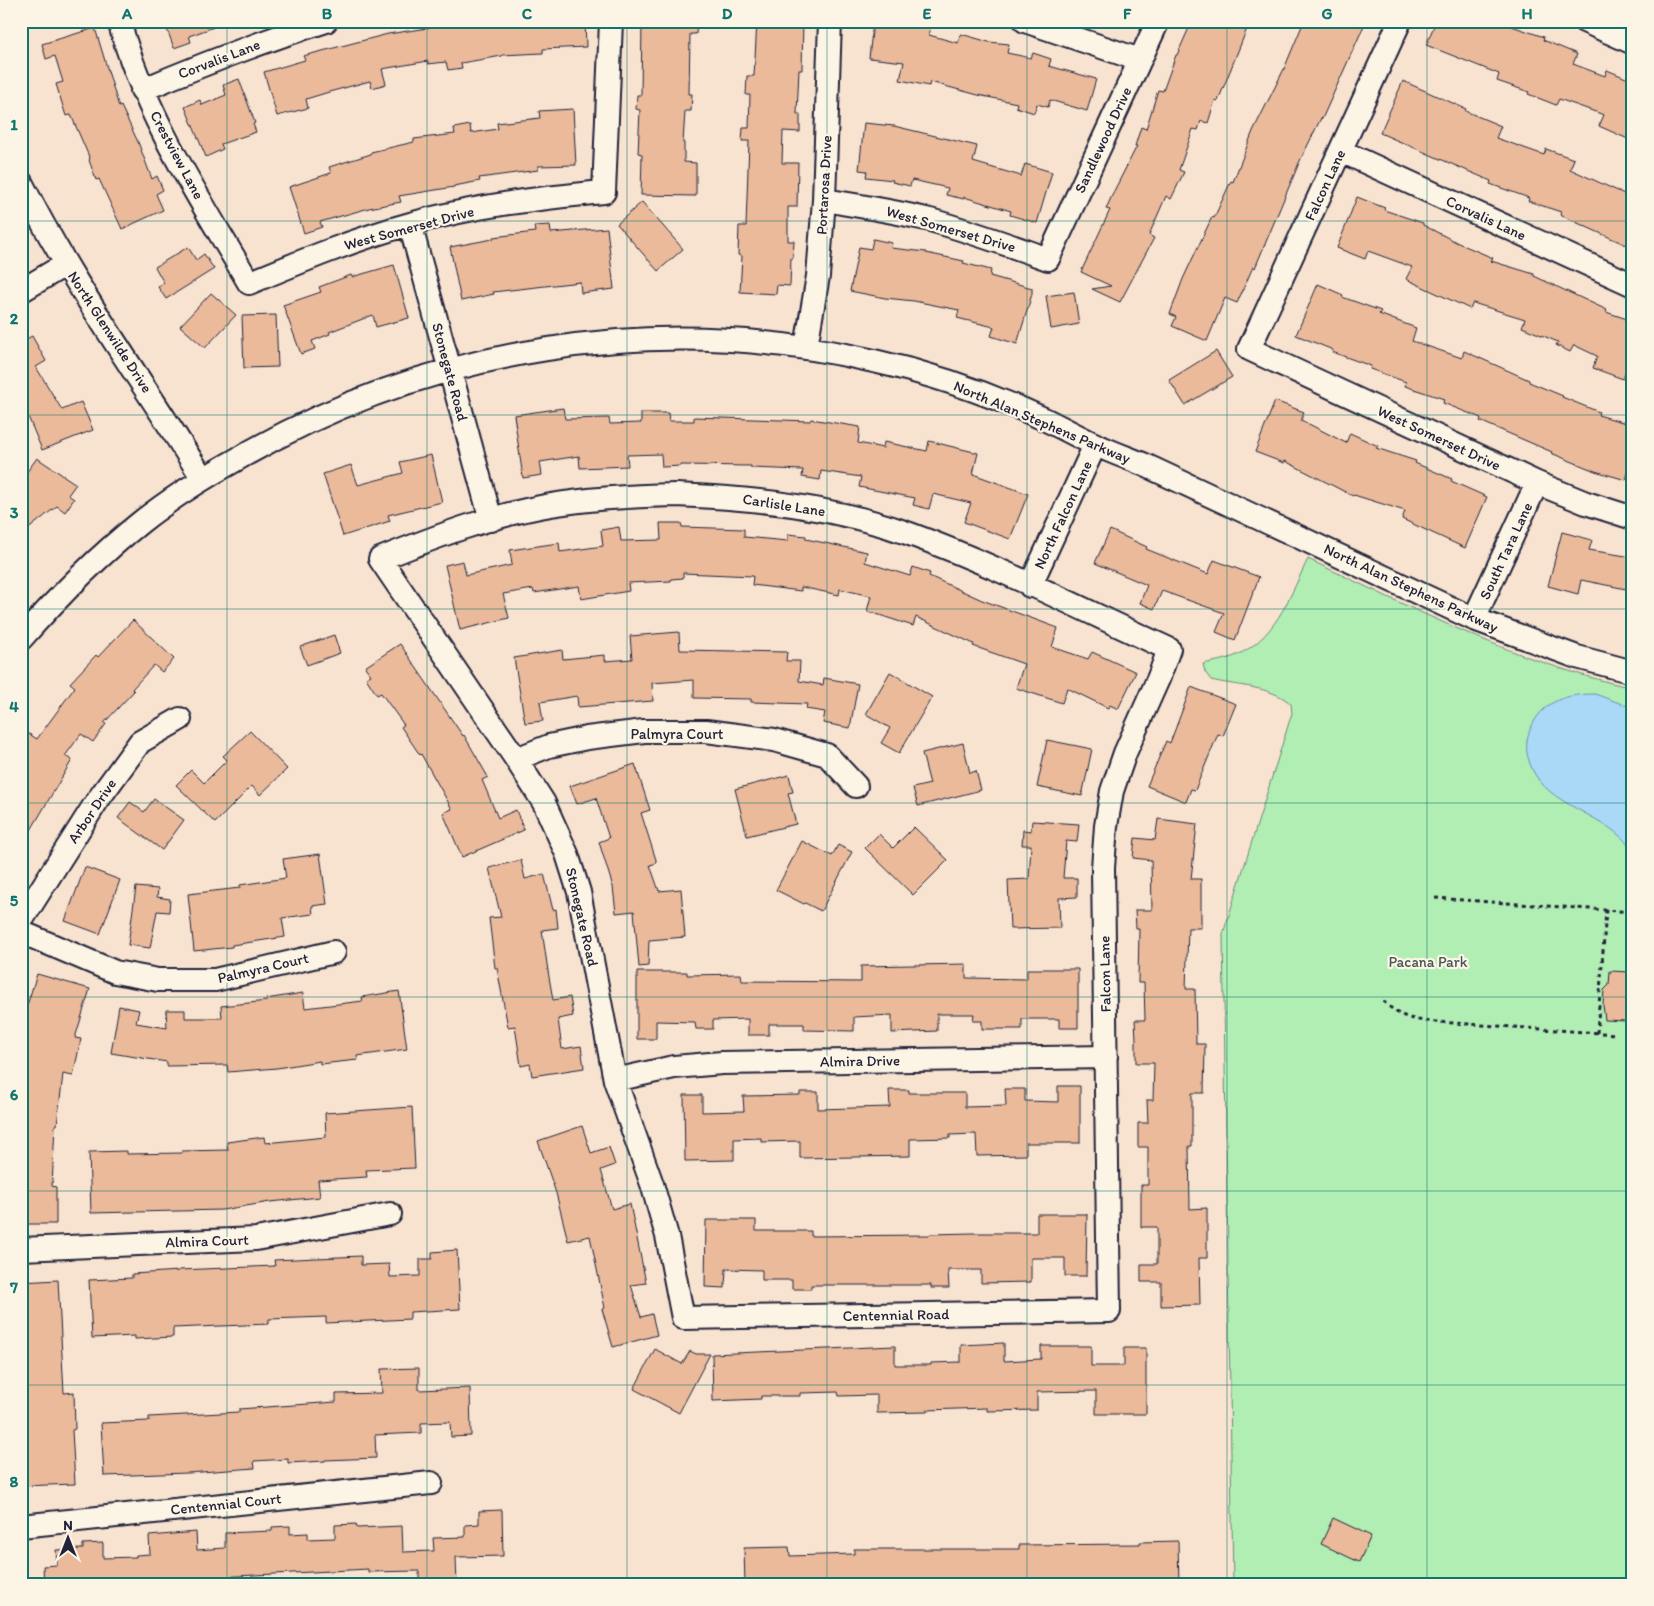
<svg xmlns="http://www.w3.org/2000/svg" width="1654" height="1606" viewBox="0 0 1654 1606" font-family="Itim,sans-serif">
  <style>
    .green { fill: #b1eeb3; stroke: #6a8877 }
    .water { fill: #aad8f7; stroke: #748fac }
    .building { fill: #eaba9b; stroke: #22223b }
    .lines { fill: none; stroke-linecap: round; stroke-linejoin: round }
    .minor-casing { stroke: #22223b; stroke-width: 26 }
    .path { stroke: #22223b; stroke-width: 3; stroke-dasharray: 4 4; stroke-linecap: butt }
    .minor { stroke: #fcf5e5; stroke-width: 22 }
    .grid { fill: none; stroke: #0f766e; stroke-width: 1; stroke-opacity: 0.55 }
    .labels { text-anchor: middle; stroke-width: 4.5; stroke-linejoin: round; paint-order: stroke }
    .street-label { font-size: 15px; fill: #22223b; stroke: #fcf5e5 }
    .park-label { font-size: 15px; fill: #465559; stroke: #fcf5e5 }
    .neatline { fill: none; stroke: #0f766e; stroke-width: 2 }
    .grid-label { font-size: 16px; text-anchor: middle; font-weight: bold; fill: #0f766e }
  </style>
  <rect width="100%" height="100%" fill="#f7e3cf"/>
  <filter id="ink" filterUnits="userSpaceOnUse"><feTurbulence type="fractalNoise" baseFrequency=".02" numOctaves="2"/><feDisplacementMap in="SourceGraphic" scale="10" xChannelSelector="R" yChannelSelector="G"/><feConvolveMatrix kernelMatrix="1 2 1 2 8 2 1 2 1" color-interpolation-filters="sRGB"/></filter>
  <g filter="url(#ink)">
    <path class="green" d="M1308 559C1414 609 1518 663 1633 688V1585H1233L1223 934 1292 713 1291 704C1272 686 1235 686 1211 680L1205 672 1203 664C1217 661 1231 659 1243 652 1278 633 1291 593 1308 559Z"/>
    <path class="water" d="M1595 694 1633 708V852C1629 847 1626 841 1621 837 1592 810 1541 802 1529 761 1524 746 1527 733 1535 720 1549 698 1571 694 1595 694Z"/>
    <path class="building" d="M164 21H225V23L189 36 191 42 174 48Z
      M440 21H585L586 47 543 49V53L502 55V56L461 63 462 68 448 70 446 62 428 64V61L382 69 386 84 372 88 370 81 329 92 306 99 308 108 277 116 264 72 305 60 303 56 388 34 441 26Z
      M642 21H697L696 34H690L689 94H692L691 111H685L683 143H684V162L696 163V196L641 195 642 154 638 153 640 110 636 109 637 95H641Z
      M757 21H803L802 70H799L797 114H800V132L783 131 782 163H798L797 207H788V241H794L793 258H791L790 286 777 285 776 294 740 292 742 256 738 255 739 226H746L749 141H742L743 128H749L750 95H746L747 76H754Z
      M1192 21H1250L1218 101 1215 100 1208 123 1201 121 1198 130 1193 129 1179 170 1184 172 1171 199 1166 196 1149 235 1154 238 1120 302 1092 289 1111 286 1081 272 1110 210 1106 209 1114 191 1137 146H1135L1141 127 1146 129 1158 90 1163 91 1176 55H1177Z
      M1304 21H1366L1322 119 1321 118 1299 163 1255 268 1253 267 1237 303 1225 298 1207 341 1172 326 1176 317 1170 314 1183 279 1212 217 1214 218 1231 181 1233 182 1253 131 1284 69Z
      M1436 21H1497L1544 37 1543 40 1577 54 1573 64 1605 76 1607 70 1633 81V129L1628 139 1599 126 1604 115 1559 99 1556 105 1528 94 1529 92 1497 81 1499 74 1426 45Z
      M873 22 912 27V23L931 27 929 35 958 43 961 34 989 42 1009 44 1007 53 1031 58 1033 53 1051 59 1049 66 1096 79 1087 111 1050 100 1048 107 1037 104 1034 113 1016 107 1017 103 978 95 930 82 929 86 900 80 904 62 869 58Z
      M95 28 119 107 121 106 138 142 152 179 157 176 163 190 156 194 163 210 122 229 99 179 96 180 89 160 90 159 71 115 66 116 56 84 63 82 55 56 46 59 42 44Z
      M239 79 255 123 253 124 256 132 221 144 223 149 206 157 185 107 200 100 202 105 226 95 223 85Z
      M1403 81 1466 109 1465 111 1501 126 1496 138 1544 155 1546 149 1574 159 1570 169 1633 198V248L1560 215 1561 212 1528 201 1529 198 1490 184 1491 181 1380 133Z
      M573 109 576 165 538 166V170L479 178 480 181 454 186V187L399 196 401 202 369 208 320 222 322 227 304 233 289 187 331 173 329 167 371 154V152L414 142V139L455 134 454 128 470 125 471 133 498 129 497 123 540 118 539 111Z
      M864 123 894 126 977 146 973 162 1021 176 1025 164 1052 172 1037 223 1010 215 1011 211 964 197V199L946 195 948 188 912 180 910 186 892 182 893 180 866 177 867 171 859 170Z
      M1357 197 1385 208 1384 210 1423 223V225L1458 243 1493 258 1491 261 1534 274V276L1607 310 1606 312 1633 321V353L1623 379 1593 368 1597 356 1574 345 1570 352 1556 345 1558 342 1522 327 1525 319 1473 303 1470 309 1406 279 1412 267 1368 251 1365 259 1337 248Z
      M642 202 683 249 658 271 617 224Z
      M550 225 551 233 607 228 614 289 581 293 580 282 493 292 494 294 461 301 450 247 493 239V237L535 232 534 226Z
      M873 239 892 243 891 248 926 252V253L964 261 963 263 991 270 990 276 1032 288V294L1017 344 991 336 994 327 957 318 959 310 914 301 885 298 850 291 859 247 871 249Z
      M188 247 196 260 204 254 214 269 166 299 158 287 164 283 155 267Z
      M394 265 409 318 376 327 373 315 329 332 330 334 312 341 315 349 301 354 283 305 321 292 319 287 351 275 352 277Z
      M1318 284 1343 295 1342 297 1381 311 1379 314 1416 328 1412 341 1462 358 1464 351 1529 380V382L1563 396 1562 397 1599 412 1598 415 1633 425V454L1626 480 1595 471 1551 453 1552 452 1480 421 1481 418 1443 403 1444 399 1405 386 1406 382 1370 369 1371 366 1332 352 1333 350 1296 335Z
      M1074 292 1079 324 1051 329 1046 296Z
      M211 293 236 315 205 348 180 326Z
      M276 315 278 367 244 368 242 316Z
      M32 336 46 361 36 367 62 410 81 402 93 430 42 450 27 414 21 404V342Z
      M1216 351 1232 377 1185 405 1169 380Z
      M1275 401 1304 412 1301 420 1346 443 1350 433 1378 446 1376 448 1416 461 1415 463 1452 479 1451 481 1487 497 1465 548 1402 519 1405 511 1354 495 1353 496 1285 461 1284 463 1255 452Z
      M563 408 565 419 609 418 610 424 641 423V413H668L669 421H694V417L810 421 811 419 860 427 858 443 883 448 884 442 927 451 929 441 978 453 973 474 1028 494 1010 539 964 522 971 503 933 494 929 509 913 505 915 498 859 487 861 477 821 471 820 480 802 477 803 470 751 468V466L681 465V466L662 467 661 454 627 455 628 466 580 468 579 456 540 462 542 475 523 478 514 415Z
      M431 455 442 502 388 515 390 521 343 536 323 474 351 465 358 485 403 473 400 462Z
      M37 458 76 484 68 495 74 499 65 512 57 506 21 535V480Z
      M660 523H681L682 527 744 529V537L788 541V534L806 536V539L867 552 865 562 910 576 913 567 930 573 929 576 982 600 1058 628 1052 647 1088 659 1092 652 1136 672 1118 709 1110 705 1108 708 1067 688 1062 703 1016 688 1024 664 973 646 974 644 916 617 913 626 867 611 871 596 840 589 839 595 801 587V591L752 585 753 576 683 573V578L671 579V581L628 583 629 591 581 599 579 586 534 593 533 589 503 594 509 618 460 630 445 565 463 561 466 575 512 565 510 550 559 543 560 552 603 546 601 530 619 527 621 541 661 540Z
      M1110 530 1147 547 1146 549 1208 574 1214 560 1259 577 1235 640 1216 632 1224 613 1162 591 1154 609 1140 603 1147 585 1095 563Z
      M1562 532 1592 540 1589 550 1632 557 1626 589 1581 580 1578 594 1548 586Z
      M133 620 174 659 162 672 154 665 132 689 134 691 104 723 106 724 93 742 81 734 65 756 72 760 21 847V729L37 739 75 687 70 683 96 655 98 657Z
      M679 632 680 650 787 652 786 661H800L799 681 823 685 824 678 858 684 850 728 823 723 825 712 806 709 807 704 751 702V699L694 698V680L652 683 653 701 578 707 577 696 540 702 543 721 525 723 514 658 562 650 563 659 605 655V661L632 659 630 636Z
      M334 635 340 653 307 665 300 647Z
      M400 644 463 736 464 735 488 777 482 780 498 818 516 810 524 830 462 857 443 813 452 809 421 754 420 755 401 727 404 725 381 693 377 695 366 678 371 675 365 667Z
      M890 672 932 697 899 753 881 743 890 728 866 714Z
      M1191 687 1236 704 1223 736 1218 734 1195 790 1191 789 1186 802 1147 786 1166 741 1170 743Z
      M250 731 287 769 260 795 252 786 215 823 176 785 191 770 204 783 227 760 223 756Z
      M1047 740 1092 749 1082 796 1037 787Z
      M963 743 970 773 976 771 981 790 918 806 913 788 930 784 922 753Z
      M635 764 650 810 641 813 657 863 650 865 659 891 681 889 685 937 649 940 648 966 639 967 634 911 616 913 613 887 599 842 609 838 596 798 577 804 570 786Z
      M789 775 793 792 788 793 796 824 747 836 735 789Z
      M154 799 184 820 162 850 118 818 130 802 144 812Z
      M1158 819 1197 824 1191 879H1201V928H1188L1186 989H1195L1196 1044H1205L1204 1093H1192V1146H1189L1190 1209 1207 1208V1258H1199L1200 1305 1161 1306V1282H1141V1264H1157V1227H1141V1185H1148V1147H1138V1123H1148L1147 1100H1153L1154 1063H1136V1039L1135 1020H1145L1144 983H1138L1139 928H1136L1135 910H1152L1151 860 1133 858 1135 838 1155 840Z
      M1032 821 1079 824 1077 842 1066 841 1063 878H1077V897L1059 898 1060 928 1010 929 1008 880 1029 879 1031 845H1022L1023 830 1031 831Z
      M914 827 948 860 913 895 865 848 879 834 893 848Z
      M802 841 832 856 838 845 852 852 821 911 805 903 804 904 776 890Z
      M320 854 327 904 312 906 313 914 282 918 285 937 232 945V947L194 951 188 894 240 888V885L286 878 283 859Z
      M521 860 525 879 544 874 553 910 556 909 558 928 542 930 548 971 553 1000 570 997 573 1016 558 1019 562 1049 581 1046 584 1068 532 1076 530 1064 521 1066 515 1026 508 1027 497 968H495L489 918 501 917 489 868Z
      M85 867 120 880 100 934 65 921Z
      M136 887 158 889 157 897 170 899 169 912 157 911 150 948 128 945Z
      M966 964V978L1027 979V969H1078V1028H1059V1019H1022V1029H982V1021H973L974 1014H937V1031L892 1033V1015L854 1017V1031L804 1030V1024H769V1035H748V1019L713 1020V1029H696L695 1022 656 1021V1039H637V972H687V975L741 974 742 981 861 982V966Z
      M1610 971 1630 972 1629 988H1632L1631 1006 1628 1005 1626 1021 1605 1020 1603 1005 1604 990 1609 985Z
      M37 974 90 989 75 1038 81 1039 73 1076 63 1074 57 1125H55L52 1186 56 1187V1224H21V1024Z
      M399 991 407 1049 357 1056 358 1060 320 1064V1061L277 1068 228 1072 227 1065 167 1066V1062L111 1053 119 1006 139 1010 136 1023 167 1028 166 1010H185V1018H222L221 1006 267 1001 266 999 303 993 305 1008 363 1001 362 997Z
      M1058 1086H1080V1143H1026V1155L977 1156 976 1134 950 1135V1138L910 1139V1156L800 1158V1141L761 1142V1138L734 1139V1160L685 1161 684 1095H702V1112L744 1111 743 1096 800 1095V1092H818V1109L890 1107 889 1090H909V1093H965V1107L1006 1106 1005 1089H1025V1101L1058 1102Z
      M412 1107 415 1168 366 1170 367 1177 318 1180 320 1197 270 1202 222 1210 91 1213 89 1152 127 1151V1154L182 1153V1151L228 1150 227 1142 264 1137 265 1143 326 1137 325 1113Z
      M582 1126 591 1153 609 1147 615 1165 601 1170 612 1209 630 1204 646 1283 631 1285 641 1317 652 1314 657 1335 613 1347 602 1309 605 1308 590 1236 568 1241 556 1193 538 1141Z
      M1037 1214H1087L1086 1276H1065V1258H1031V1282L981 1283V1270H948L949 1288H931V1285H811V1289H792V1280H762V1270L726 1269 725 1288 705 1287 706 1220H756V1231H811V1236L930 1235V1234L973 1233H1037Z
      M457 1250 460 1309 410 1312V1319L326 1323V1317L269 1319V1324L173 1328V1337L135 1339V1336L92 1338 89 1280 132 1278V1274L179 1271V1270L275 1266 274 1260 361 1256V1265L389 1264 390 1277 420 1276V1259H432V1252Z
      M58 1280 64 1393 74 1392 75 1429 72 1430 75 1484 21 1486V1466L25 1465 23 1431H21V1282Z
      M1004 1343V1361L1041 1359V1346H1091V1366H1124V1348H1146V1414H1096V1391L1037 1392V1410L987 1411V1408L927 1410V1412L877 1413V1395L839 1396 838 1392 800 1393V1396H761V1399L713 1401 712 1354 895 1346V1365H931V1363L961 1362V1345Z
      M655 1349 682 1364 690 1351 696 1354H710L679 1413 634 1389Z
      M419 1368V1390L470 1388 471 1436 451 1437 450 1422 421 1423V1433L375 1435 376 1458 325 1460V1461L288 1463V1459L254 1461 255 1468 188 1473 104 1476 101 1423 149 1421V1417L239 1412V1409L336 1402V1394L382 1393 381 1369Z
      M502 1510 503 1556 456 1557 457 1585H419V1571L368 1572V1569L218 1577V1585H44L43 1566 57 1565 56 1550 83 1549V1544L103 1543V1558L136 1557V1555L150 1554 149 1536 196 1532 197 1550 225 1548V1533L272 1531V1527L290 1526V1534L308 1533V1539L335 1538V1525L356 1524 357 1528 402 1526 403 1552 434 1551 433 1538 465 1537V1525L479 1524V1511Z
      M1333 1518 1371 1536 1359 1562 1321 1544Z
      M1178 1541 1179 1585H745L744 1548 789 1547 790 1556 854 1554V1549H1019V1545L1140 1544V1542Z"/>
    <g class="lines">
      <g class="minor-casing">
        <path id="minor" d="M119 21C145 116 200 199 249 283 302 261 355 239 410 224 473 206 539 198 604 192L611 21
          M1025 21 1140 60
          M1400 21 1249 349 1537 483 1586 503 1633 518
          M1584 21 1633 43
          M142 90C203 64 263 41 326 21
          M1341 151 1633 285
          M21 182C73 286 142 380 203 479
          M824 200C860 206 895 211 930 220 970 231 1009 245 1048 259L1158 21
          M410 224 491 520
          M21 291 66 264
          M806 347 818 276 824 200 830 21
          M676 495C755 498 835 507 910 534 998 566 1083 610 1169 649L1159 677 1125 753 1112 791 1106 826 1103 868 1109 1311 683 1318 667 1236 652 1184 615 1080 579 892 567 854 544 803 516 759 380 559C435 537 492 515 551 505 592 498 634 496 676 495Z
          M1030 586 1095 445
          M1474 619 1537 483
          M21 639C58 597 97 557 141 522 170 499 202 479 234 461 427 348 656 310 874 361 932 374 990 394 1044 419 1061 427 1077 436 1094 444 1111 452 1128 458 1145 465L1474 619 1577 657 1633 672
          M516 759 549 746 587 738 644 731H706L774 740 827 755 856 786
          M21 921 97 801 140 742 180 719
          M21 932 115 972 158 980H215L334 952
          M615 1080 674 1067 722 1063 1106 1057
          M21 1249 256 1239 390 1214
          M21 1526 431 1483"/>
      </g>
      <path class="path" d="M1435 898 1633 912
        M1383 1001C1397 1014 1404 1018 1424 1021L1615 1034
        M1597 1033 1606 910"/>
      <use href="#minor" class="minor"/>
    </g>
  </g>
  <path class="grid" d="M227 21V1585M427 21V1585M627 21V1585M827 21V1585M1027 21V1585M1227 21V1585M1427 21V1585M21 221H1633M21 415H1633M21 609H1633M21 803H1633M21 997H1633M21 1191H1633M21 1385H1633"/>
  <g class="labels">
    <g class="street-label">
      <text transform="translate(219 59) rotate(-21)" y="5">Corvalis Lane</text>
      <text transform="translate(1103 140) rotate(-65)" y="5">Sandlewood Drive</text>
      <text transform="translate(177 155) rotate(62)" y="5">Crestview Lane</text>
      <text transform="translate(824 185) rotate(-87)" y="5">Portarosa Drive</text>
      <text transform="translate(1325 185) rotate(-65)" y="5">Falcon Lane</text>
      <text transform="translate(1486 218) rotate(25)" y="5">Corvalis Lane</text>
      <text transform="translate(409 228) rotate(-15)" y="5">West Somerset Drive</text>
      <text transform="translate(951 229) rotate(16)" y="5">West Somerset Drive</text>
      <text transform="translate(110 332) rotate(57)" y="5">North Glenwilde Drive</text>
      <text transform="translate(450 372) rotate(75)" y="5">Stonegate Road</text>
      <text transform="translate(1042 422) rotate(23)" y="5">North Alan Stephens Parkway</text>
      <text transform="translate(1439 438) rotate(25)" y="5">West Somerset Drive</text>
      <text transform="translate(784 505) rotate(9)" y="5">Carlisle Lane</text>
      <text transform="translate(1063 515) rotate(-65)" y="5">North Falcon Lane</text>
      <text transform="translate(1506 551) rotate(-65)" y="5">South Tara Lane</text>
      <text transform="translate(1411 588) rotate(25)" y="5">North Alan Stephens Parkway</text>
      <text x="677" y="739">Palmyra Court</text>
      <text transform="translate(92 811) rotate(-56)" y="5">Arbor Drive</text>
      <text transform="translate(582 917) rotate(77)" y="5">Stonegate Road</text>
      <text transform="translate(263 968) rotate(-13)" y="5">Palmyra Court</text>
      <text transform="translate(1105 974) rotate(-91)" y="5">Falcon Lane</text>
      <text transform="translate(860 1061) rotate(-1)" y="5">Almira Drive</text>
      <text transform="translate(207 1241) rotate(-2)" y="5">Almira Court</text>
      <text transform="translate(896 1315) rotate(-1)" y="5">Centennial Road</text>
      <text transform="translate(226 1504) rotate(-6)" y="5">Centennial Court</text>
    </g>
    <g class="park-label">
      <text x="1428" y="967">Pacana Park</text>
    </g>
  </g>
  <rect width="1654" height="1606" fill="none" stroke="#fcf5e5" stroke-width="55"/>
  <g transform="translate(68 1538)" stroke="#fcf5e5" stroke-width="4" paint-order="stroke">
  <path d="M0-4L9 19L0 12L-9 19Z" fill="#22223b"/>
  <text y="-8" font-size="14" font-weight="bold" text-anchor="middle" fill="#22223b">N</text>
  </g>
  <rect x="28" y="28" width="1598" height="1550" class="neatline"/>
  <g class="grid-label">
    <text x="127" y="19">A</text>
    <text x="327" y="19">B</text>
    <text x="527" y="19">C</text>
    <text x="727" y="19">D</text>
    <text x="927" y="19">E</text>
    <text x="1127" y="19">F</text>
    <text x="1327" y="19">G</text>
    <text x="1527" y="19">H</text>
    <text x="14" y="130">1</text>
    <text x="14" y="324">2</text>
    <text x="14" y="518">3</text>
    <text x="14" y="712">4</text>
    <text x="14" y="906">5</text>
    <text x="14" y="1100">6</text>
    <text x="14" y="1293">7</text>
    <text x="14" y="1487">8</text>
  </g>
</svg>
